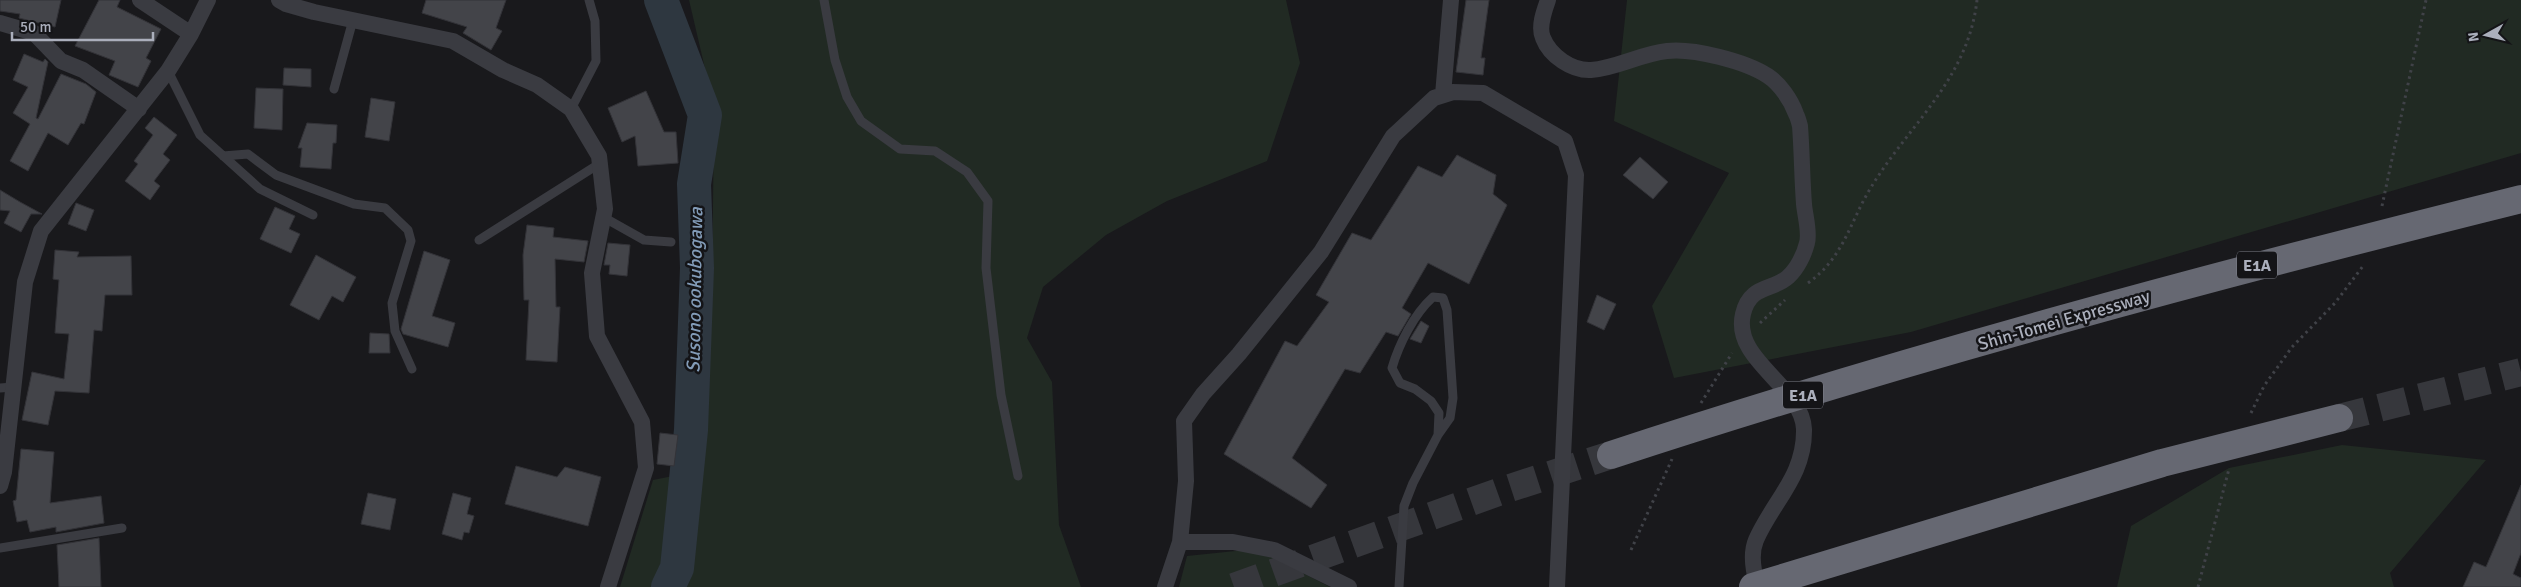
<svg xmlns="http://www.w3.org/2000/svg" width="2521" height="587" viewBox="0 0 2521 587" font-family="Signika,sans-serif">
  <style>
    .green { fill: #212a23 }
    .lines { fill: none; stroke-linecap: round; stroke-linejoin: round }
    .river { stroke: #2e3740; stroke-width: 34 }
    .building { fill: #434449; stroke: #333338 }
    .highway-tunnel { stroke: #36373c; stroke-width: 28; stroke-dasharray: 28 14; stroke-linecap: butt }
    .path { stroke: #404248; stroke-width: 3; stroke-dasharray: 2.5 4; stroke-linecap: butt }
    .lane { stroke: #3a3b41; stroke-width: 9 }
    .street { stroke: #3a3b41; stroke-width: 16 }
    .highway { stroke: #666872; stroke-width: 28 }
    .labels { text-anchor: middle; stroke-width: 5; stroke-linejoin: round; paint-order: stroke }
    .shield { fill: #141417; stroke: #7e808a; stroke-width: 1 }
    .shield-label { font-size: 16px; font-weight: bold; fill: #abafbc }
    .street-label { font-size: 18px; fill: #abafbc; stroke: #141417 }
    .water-label { font-size: 19px; font-style: italic; fill: #829bb7; stroke: #141417 }
  </style>
  <rect width="100%" height="100%" fill="#19191c"/>
  <path class="green" d="M689 0H1286L1300 63 1267 161 1167 201 1106 235 1043 287 1027 338 1052 382 1059 525 1081 587H620L653 480 693 472 712 302 714 107Z
    M1627 0H2521V153L1911 332 1674 378 1652 306 1729 173 1614 121Z
    M2342 445 2486 460 2390 573 2394 587H2117L2131 526 2229 468Z
    M1245 550 1274 558 1330 587H1179L1187 556Z"/>
  <g class="lines">
    <path class="river" d="M661 0 705 115 694 184 697 268 691 430 677 568 668 587"/>
  </g>
  <path class="building" d="M0 0H61L55 27 19 18 20 14 0 11Z
    M99 0H120L117 7 161 29 146 58 151 61 138 87 109 75 115 61 75 46Z
    M426 0H506L496 28 502 31 491 50 463 33 467 27 422 13Z
    M1466 0H1489L1481 58H1485L1483 75 1456 72Z
    M24 54 43 62 45 59 48 62 36 118 38 119 61 74 86 84 96 92 84 124 81 123 68 145 48 133 28 171 10 161 30 124 13 113 28 87 13 80Z
    M284 68 311 69V87L283 85Z
    M256 88 283 89 282 130 254 128Z
    M646 91 664 132H676L678 163 638 166 635 136 622 142 608 108Z
    M371 98 395 102 389 141 365 137Z
    M154 117 177 135 163 154 170 160 154 181 160 186 150 200 125 181 138 164 134 161 153 135 145 128Z
    M307 123 337 125 336 143H333L331 169 300 167 302 148H298Z
    M1457 155 1496 175 1493 194 1507 205 1469 284 1428 263 1402 308 1411 314 1398 336 1386 332 1360 373 1345 369 1292 458 1327 485 1311 508 1224 454 1285 341 1297 346 1329 302 1316 295 1352 233 1371 240 1418 166 1442 177Z
    M1640 157 1668 182 1653 199 1623 175Z
    M0 190 20 202 42 214H31L21 232 4 223 10 211 0 210Z
    M76 203 94 210 86 231 68 224Z
    M275 207 295 216 289 229 300 234 291 253 260 239Z
    M527 225 554 228 553 237 588 241 584 262 555 259 556 307H560L557 362 526 360 529 300H524L523 255Z
    M608 243 630 245 627 276 609 274 610 265H604Z
    M55 250 79 252 77 257 131 256 132 295H105L102 331 94 330 89 393 55 391 48 425 22 420 32 372 64 379 69 334 55 333 59 280 53 279Z
    M424 251 450 260 432 316 455 323 448 347 403 334 401 329Z
    M316 255 356 277 343 302 332 296 319 320 290 305Z
    M1597 295 1616 304 1604 330 1587 322Z
    M1421 321 1429 326 1421 343 1410 339Z
    M370 333 389 334 390 353H369Z
    M660 433 678 435 674 466 657 464Z
    M21 449 54 452 50 503 101 496 104 523 56 532V527L30 532 27 520 17 522 13 501 16 500Z
    M516 466 557 477 565 467 601 477 588 526 505 504Z
    M2521 485V553L2513 574 2521 578V587H2463L2474 562 2486 567Z
    M368 493 396 499 390 530 361 524Z
    M453 493 471 498 467 514 474 516 469 533 464 532 462 540 442 534Z
    M99 538 101 587H59L57 545Z"/>
  <g class="lines">
    <path class="highway-tunnel" d="M2339 418 2521 372
      M1234 587 1504 490 1611 455"/>
    <path class="path" d="M2382 206 2426 0
      M1808 283C1844 257 1849 224 1870 189 1909 124 1968 80 1977 0
      M1760 323 1785 300
      M1701 403 1732 353
      M2251 413 2264 386 2292 347 2335 303 2363 266
      M1631 550 1672 459
      M2198 587 2229 469"/>
    <path class="lane" d="M824 0 835 60 847 97 861 121 900 149 935 151 967 172 988 201 986 268 1001 395 1018 476
      M168 71 200 135 260 189 313 215
      M334 89 353 20
      M571 109 596 61 595 21 589 0
      M223 156 248 154 276 175 354 204 385 208 408 230 411 241 392 303 395 331 412 369
      M603 217 644 240 671 242
      M479 240 599 164
      M0 388 13 387
      M0 548 122 528
      M1399 587 1404 506 1413 483 1438 435 1450 418 1453 398 1447 310 1443 298 1433 297C1414 314 1399 344 1392 368L1400 383 1415 389 1431 401 1439 413 1438 435"/>
    <path class="street" d="M140 0 191 34
      M279 0 286 4 314 12 453 41 503 70 537 85 571 109 599 156 605 209 592 273 597 336 642 422 646 468 608 587
      M1548 0C1544 11 1538 27 1543 38 1550 56 1572 71 1591 70 1617 68 1640 54 1667 51 1693 48 1745 61 1768 76 1780 84 1791 100 1796 114 1798 118 1799 122 1800 126 1802 152 1802 178 1804 204 1805 216 1810 232 1807 243 1804 255 1797 269 1788 277 1773 291 1750 284 1743 314 1732 360 1802 386 1804 429 1805 476 1773 501 1756 540 1750 554 1754 574 1758 587
      M0 23 34 33 61 61 83 70 139 109
      M1443 95 1451 0
      M0 486 4 472 25 282 41 231 168 71 191 34 208 0
      M1180 542H1233L1274 550 1349 587
      M1165 587 1180 542 1186 481 1184 421 1203 394 1239 354 1321 252 1393 136 1434 98 1453 92 1483 93 1565 141 1576 175 1557 587"/>
    <path class="highway" d="M1611 455C1910 357 2215 275 2521 199
      M1753 587 2162 463 2339 418"/>
  </g>
  <g class="labels">
    <g class="shield">
      <rect x="2237" y="251.5" width="40" height="27" rx="4"/>
      <rect x="1783" y="381.5" width="40" height="27" rx="4"/>
    </g>
    <g class="shield-label">
      <text x="2257" y="271">E1A</text>
      <text x="1803" y="401">E1A</text>
    </g>
    <g class="street-label">
      <text transform="translate(2064 320) rotate(-16)" y="6">Shin-Tomei Expressway</text>
    </g>
    <g class="water-label">
      <text transform="translate(694 290) rotate(-89)" y="7">Susono ookubogawa</text>
    </g>
  </g>
  <g transform="translate(2486 35) rotate(262)" stroke="#141417" stroke-width="4" paint-order="stroke">
  <path d="M0-4L9 19L0 12L-9 19Z" fill="#abafbc"/>
  <text y="-8" font-size="14" font-weight="bold" text-anchor="middle" fill="#abafbc">N</text>
  </g>
  <path d="M12 32v8h141v-8" fill="none" stroke="#abafbc" stroke-width="2.5"/>
  <text x="20" y="32" font-size="15" fill="#abafbc" stroke="#141417" stroke-width="4" paint-order="stroke">50 m</text>
</svg>
